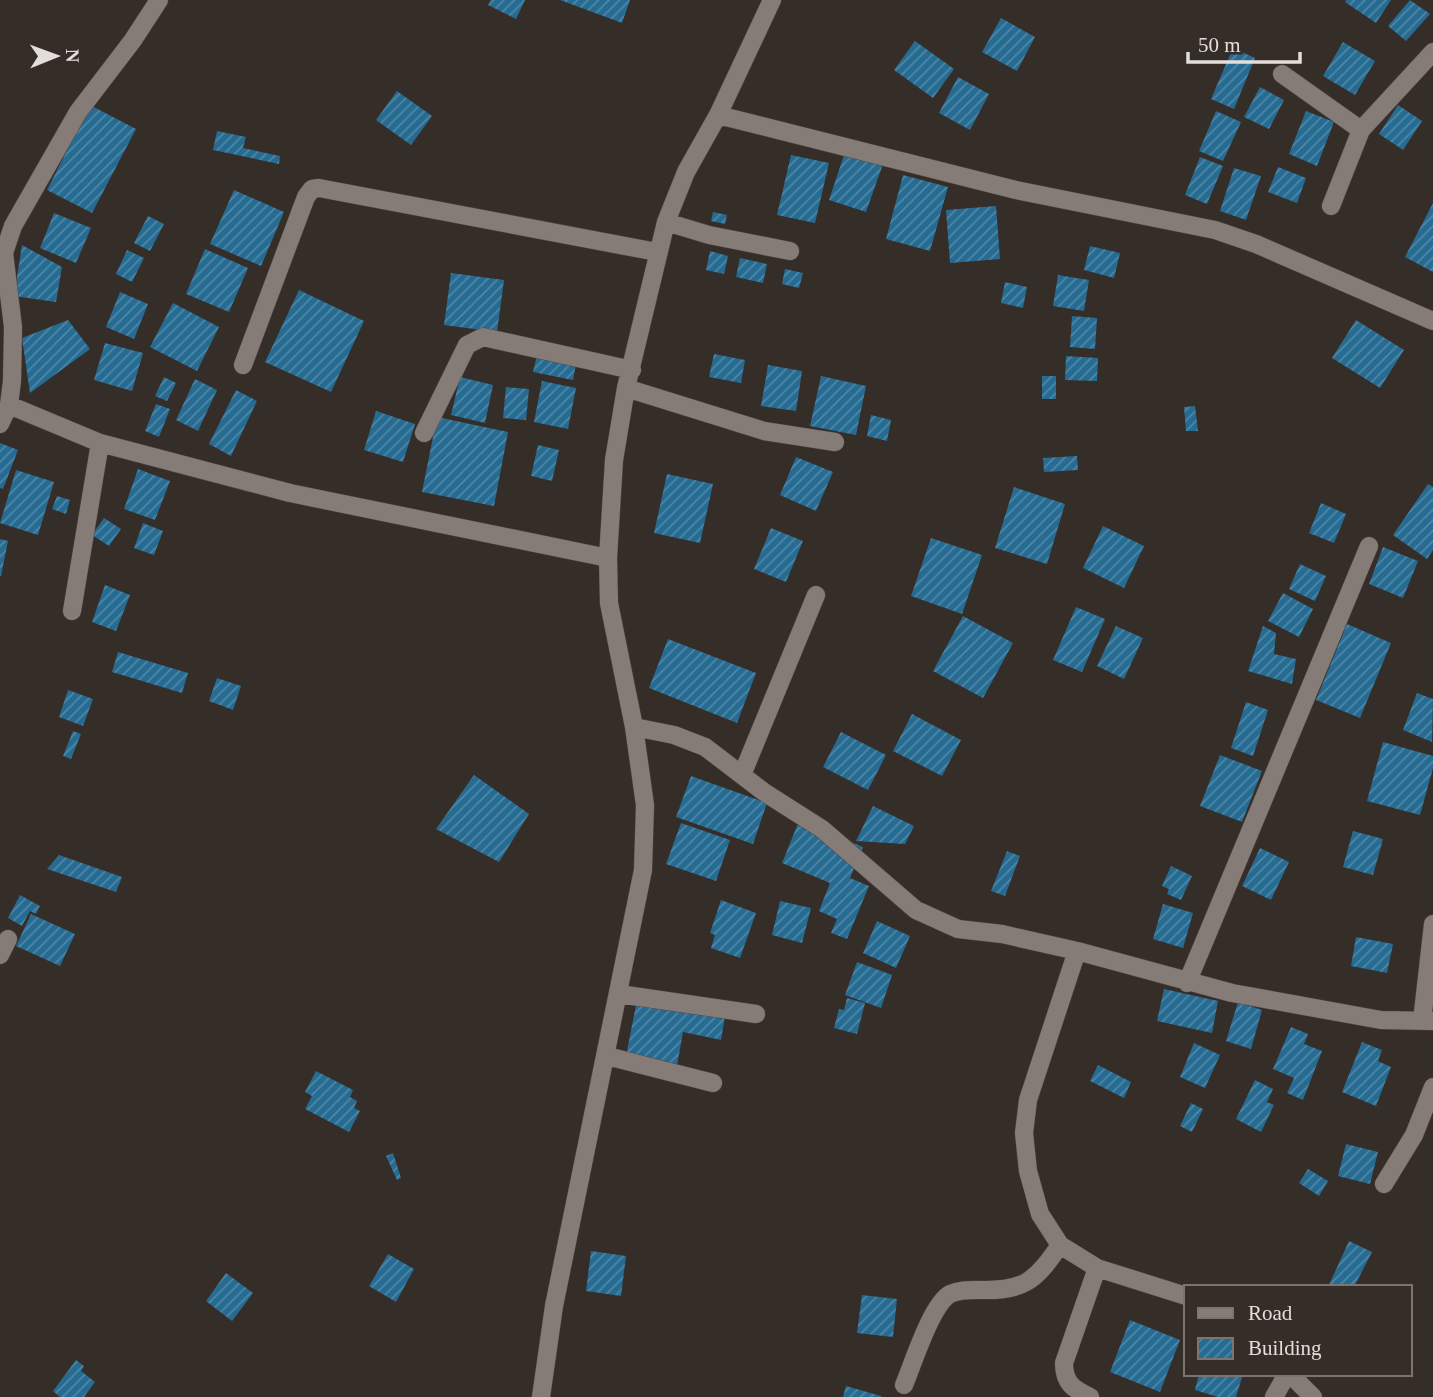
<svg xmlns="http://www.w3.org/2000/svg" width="1433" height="1397" viewBox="0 0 1433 1397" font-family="Georgia,serif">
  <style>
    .building { fill: url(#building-hatch) }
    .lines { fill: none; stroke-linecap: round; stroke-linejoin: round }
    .minor-casing { stroke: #504946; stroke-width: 19 }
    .minor { stroke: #867c77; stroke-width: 18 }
  </style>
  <defs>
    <pattern id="building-hatch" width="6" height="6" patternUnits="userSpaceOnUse" patternTransform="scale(1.75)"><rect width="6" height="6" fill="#266b92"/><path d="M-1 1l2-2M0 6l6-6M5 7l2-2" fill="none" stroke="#5087a6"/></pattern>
  </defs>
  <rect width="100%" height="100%" fill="#352d28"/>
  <path class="building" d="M491 0H525L516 19 488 5Z
    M560 0H630L622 23Z
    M1346 0H1391L1376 23 1345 2Z
    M1410 0 1430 14 1406 41 1388 26Z
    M1001 18 1035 37 1017 71 982 52Z
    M915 41 954 69 933 98 894 70Z
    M1343 42 1375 61 1355 95 1323 76Z
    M1233 48 1255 58 1234 109 1211 99Z
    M958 77 989 94 970 130 939 113Z
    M1260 87 1284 100 1269 129 1244 117Z
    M397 91 432 116 411 145 376 120Z
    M90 105 136 129 92 213 47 190Z
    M1398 105 1422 121 1403 150 1379 134Z
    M1216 111 1241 122 1223 161 1199 151Z
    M1306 111 1334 122 1317 166 1289 154Z
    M217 131 246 137 243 148 280 156 279 164 213 150Z
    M845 152 883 164 866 212 829 200Z
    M791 155 829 163 815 223 777 215Z
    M1200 157 1223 166 1207 204 1185 195Z
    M1278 167 1306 178 1297 203 1268 192Z
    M1234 168 1261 176 1246 220 1220 211Z
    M903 175 948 187 930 251 886 239Z
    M234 190 284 212 261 266 210 244Z
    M1433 203V272L1405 257Z
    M996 206 1000 259 950 263 946 210Z
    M713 212 727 215 725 224 711 221Z
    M54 213 91 228 76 263 40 248Z
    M148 216 164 224 150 251 134 243Z
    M22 245 62 267 56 302 14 296Z
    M1090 246 1120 253 1114 278 1084 270Z
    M205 249 248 268 229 312 186 294Z
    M127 250 144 258 132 282 116 274Z
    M710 251 728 256 724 274 706 270Z
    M740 258 767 264 763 283 736 277Z
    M785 269 803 273 799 288 782 284Z
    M451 273 504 280 497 332 444 325Z
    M1058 275 1089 280 1084 311 1053 306Z
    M1005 282 1027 287 1023 308 1001 303Z
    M299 290 364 321 331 392 265 362Z
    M120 292 148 304 134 339 106 327Z
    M173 303 219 327 197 371 150 347Z
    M1072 316 1097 318 1095 349 1070 347Z
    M68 320 90 349 30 393 22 338Z
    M1356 320 1404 350 1380 388 1332 358Z
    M105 343 143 353 132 391 94 380Z
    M714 354 745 360 741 383 709 377Z
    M537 355 576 364 573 380 533 372Z
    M1066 356 1098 358 1097 381 1065 380Z
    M768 365 802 371 796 411 761 406Z
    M821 376 866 386 856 435 810 426Z
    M1042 376H1056V399H1042Z
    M164 377 176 383 167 401 155 396Z
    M460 377 493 385 485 423 451 415Z
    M195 379 217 390 198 431 176 420Z
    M542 381 576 388 568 429 534 422Z
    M506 387 529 389 526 420 503 418Z
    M236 390 257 401 231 456 209 444Z
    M156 404 170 409 159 437 145 431Z
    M1195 406 1198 431H1186L1184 407Z
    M376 411 415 424 403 462 364 450Z
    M871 415 891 420 887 441 867 436Z
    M437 417 508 432 494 506 422 492Z
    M0 443 18 450 3 489 0 488Z
    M538 445 559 450 552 481 531 476Z
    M1077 456 1078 470 1044 472 1043 458Z
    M796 457 833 472 816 511 780 495Z
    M138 469 170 481 155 520 124 509Z
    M16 470 54 482 38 535 0 523Z
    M667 474 713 484 700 543 654 533Z
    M1428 484 1433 487V550L1427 559 1393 535Z
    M1014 487 1065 504 1047 564 995 548Z
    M57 496 70 500 66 514 52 509Z
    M1321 503 1346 514 1334 543 1309 533Z
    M104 518 121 529 109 546 92 535Z
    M143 523 163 531 154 555 134 548Z
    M1103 526 1144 546 1124 588 1083 568Z
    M771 528 803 541 786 582 754 569Z
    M931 538 982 555 962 614 911 596Z
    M0 539 8 541 1 576H0Z
    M1383 547 1418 561 1403 598 1369 584Z
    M1300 564 1326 576 1315 601 1289 589Z
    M105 585 130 595 116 631 92 622Z
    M1283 593 1313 609 1299 637 1268 621Z
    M1076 607 1105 619 1082 672 1053 660Z
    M963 616 1013 643 983 698 933 671Z
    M1347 624 1391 643 1360 718 1316 700Z
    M1116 626 1143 638 1124 679 1097 666Z
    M1263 626 1276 633 1274 654 1296 659 1292 684 1248 671Z
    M668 639 756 673 737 723 649 688Z
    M118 652 188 673 182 693 112 672Z
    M217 678 241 686 233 710 209 701Z
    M68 690 93 699 83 726 59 717Z
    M1417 693 1433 699 1432 742 1403 730Z
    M1246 702 1268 710 1253 756 1231 748Z
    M912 714 961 740 942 776 893 751Z
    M73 731 81 734 71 759 63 756Z
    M841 732 886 755 868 790 823 767Z
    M1383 742 1433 756V768L1420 815 1367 801Z
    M1220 755 1262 771 1242 822 1200 806Z
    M474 775 529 814 499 862 436 829Z
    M691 776 767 803 753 844 676 817Z
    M873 806 914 826 905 844 856 841Z
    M799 821 863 847 850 878 869 886 847 939 831 933 837 919 819 911 830 883 782 863Z
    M681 823 730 840 716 881 666 864Z
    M1353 831 1383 839 1373 875 1343 867Z
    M1260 848 1289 862 1271 900 1242 886Z
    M1007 851 1020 856 1005 896 991 891Z
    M59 855 122 877 116 892 47 869Z
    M1171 866 1192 876 1181 900 1167 894 1169 889 1162 886Z
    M20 895 40 906 36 914 30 911 22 926 8 918Z
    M721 900 756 913 740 958 711 948 715 935 710 933Z
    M780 901 811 908 802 943 772 935Z
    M1163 904 1193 913 1183 948 1153 939Z
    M31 914 75 934 60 966 16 946Z
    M877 921 910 936 896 968 863 953Z
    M1356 937 1393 944 1387 973 1351 966Z
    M857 962 892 975 881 1008 845 995Z
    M1164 989 1218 1001 1212 1033 1157 1021Z
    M847 998 865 1003 857 1034 834 1028 839 1009 844 1010Z
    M637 1000 725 1016 721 1040 683 1032 677 1066 626 1056Z
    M1238 1002 1262 1010 1251 1049 1226 1041Z
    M1291 1027 1308 1034 1304 1044 1322 1051 1303 1100 1287 1093 1294 1078 1273 1069Z
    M1362 1042 1382 1050 1378 1061 1391 1067 1376 1106 1342 1092Z
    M1194 1043 1220 1055 1205 1088 1180 1077Z
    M1098 1065 1131 1082 1124 1098 1090 1081Z
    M316 1071 353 1090 350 1097 357 1101 354 1108 360 1111 349 1132 305 1109 312 1096 305 1092Z
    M1255 1080 1273 1089 1267 1102 1274 1105 1261 1132 1236 1119Z
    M1191 1103 1203 1109 1192 1132 1180 1126Z
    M1346 1144 1378 1152 1370 1184 1338 1176Z
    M393 1153 401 1178 397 1180 386 1156Z
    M1308 1169 1328 1181 1319 1196 1299 1183Z
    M1349 1241 1372 1252 1354 1287H1328Z
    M591 1251 626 1256 621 1296 586 1291Z
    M388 1254 414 1269 396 1302 369 1286Z
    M226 1273 253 1293 232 1321 206 1301Z
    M862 1295 897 1299 893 1337 857 1333Z
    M1130 1320 1180 1340 1160 1392 1110 1372Z
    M76 1360 84 1366 81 1371 95 1382 84 1397H60L53 1391Z
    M1199 1374H1243L1236 1397H1218L1195 1390Z
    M846 1386 881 1396V1397H843Z"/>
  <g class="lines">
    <g class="minor-casing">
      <path id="minor" d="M1282 74 1361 130
        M718 115 1016 190 1215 230 1256 244 1433 321
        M1331 206 1361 130 1433 52
        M666 222 709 235 790 251
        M243 365 306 197 312 189 319 188 657 252
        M626 388 764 431 835 442
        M9 405 100 443 72 611
        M0 424 9 405 12 381 13 327 4 253 13 226 78 112 133 40 159 0
        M424 433 467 345 483 337 632 370
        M100 443 290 493 608 558
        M634 727 674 735 705 747 764 792 822 829 916 910 958 929 1002 934 1077 951 1232 993 1381 1020 1433 1021
        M742 775 816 595
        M1077 951 1028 1100 1024 1133 1028 1171 1040 1214 1060 1245 1097 1268 1186 1296
        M0 955 8 939
        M1187 983 1369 546
        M619 994 756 1014
        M1422 1021 1433 924
        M607 1056 713 1083
        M1384 1184 1414 1135 1433 1087
        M1290 1374 1313 1397
        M904 1385C913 1364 931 1305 950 1294 960 1289 971 1290 982 1290 1025 1291 1036 1280 1060 1245
        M541 1397 554 1306 643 870 645 805 634 727 609 603 608 558 614 460 626 388 666 222 686 172 718 115 772 0
        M1090 1397C1073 1389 1064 1383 1064 1363L1097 1268
        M1274 1397 1287 1374"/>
    </g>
    <use href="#minor" class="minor"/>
  </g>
  <rect x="1184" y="1285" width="228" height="91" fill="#352d28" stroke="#7b7470" stroke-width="2"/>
  <rect x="1198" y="1308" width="35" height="10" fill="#867c77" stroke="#7b7470" stroke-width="2"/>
  <text x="1248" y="1320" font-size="21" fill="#e4dedb">Road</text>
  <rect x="1198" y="1338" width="35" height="21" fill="url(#building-hatch)" stroke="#7b7470" stroke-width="2"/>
  <text x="1248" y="1355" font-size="21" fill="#e4dedb">Building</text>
  <g transform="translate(56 56) rotate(89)" stroke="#352d28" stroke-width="5" paint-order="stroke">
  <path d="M0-5L12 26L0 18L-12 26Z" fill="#e4dedb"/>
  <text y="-10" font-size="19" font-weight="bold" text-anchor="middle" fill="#e4dedb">N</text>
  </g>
  <path d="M1188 52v10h112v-10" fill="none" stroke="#e4dedb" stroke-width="3.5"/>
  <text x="1198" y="52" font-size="21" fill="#e4dedb" stroke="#352d28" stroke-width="5" paint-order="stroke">50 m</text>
</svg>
